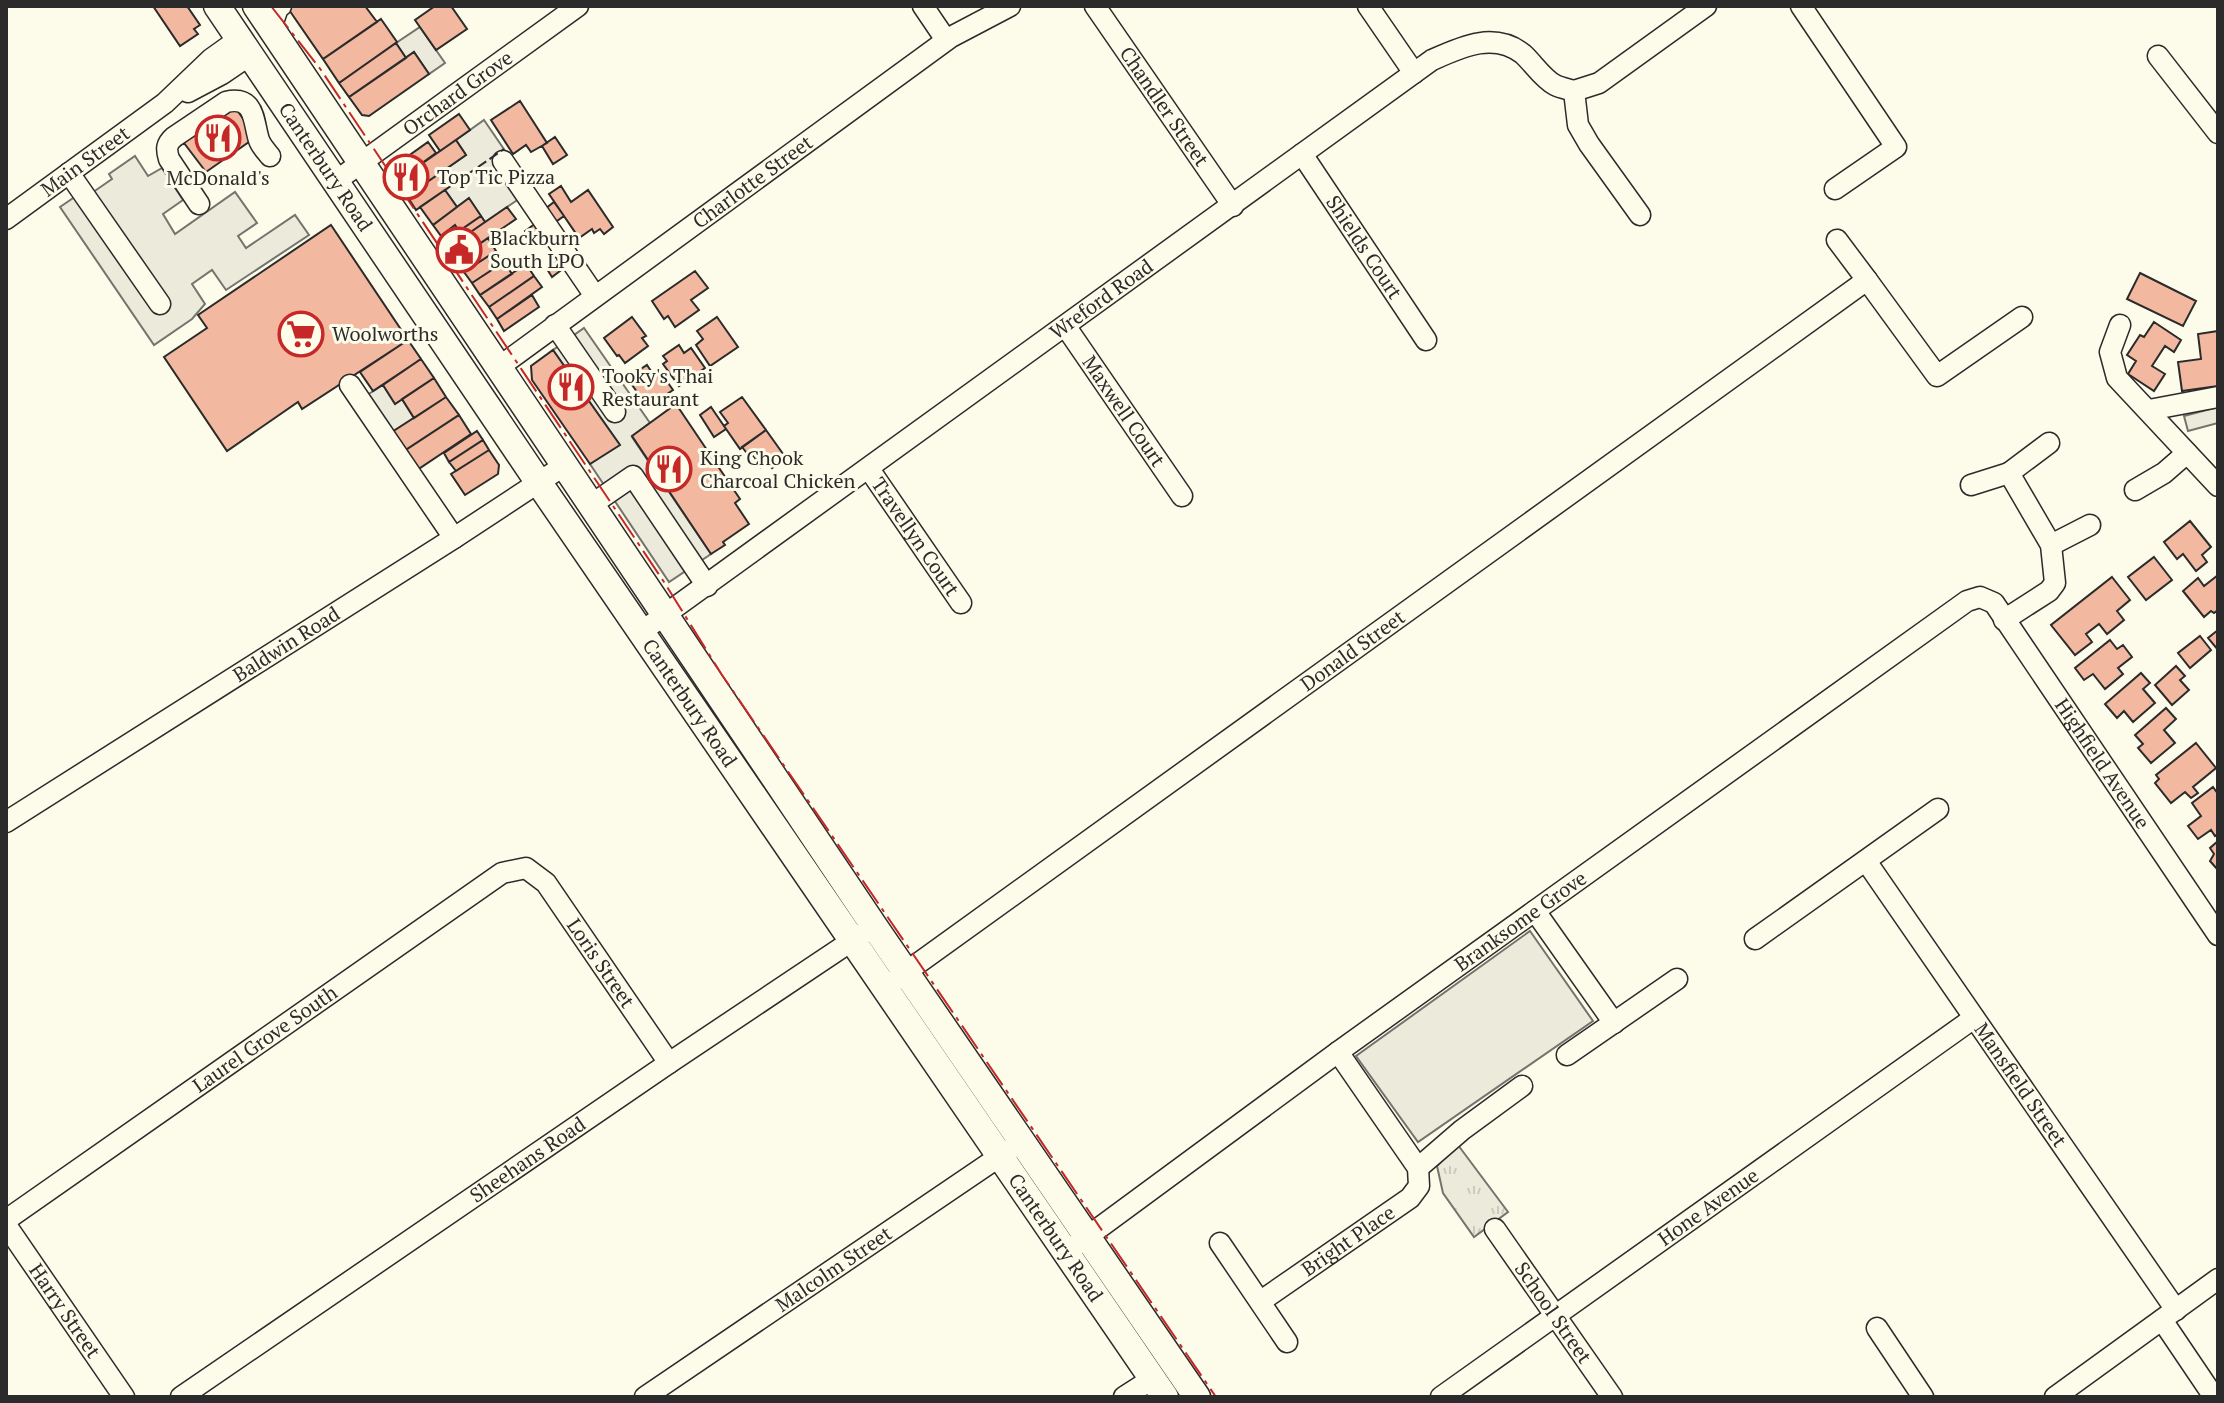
<svg xmlns="http://www.w3.org/2000/svg" width="2224" height="1403" viewBox="0 0 2224 1403" font-family="'PT Serif',serif">
  <style>
    .grass { fill: url(#grass-tufts); stroke: #74746e; stroke-width: 2 }
    .green { fill: #ecebdb; stroke: #74746e; stroke-width: 2 }
    .parking { fill: #eceadb; stroke: #74746e; stroke-width: 2 }
    .building { fill: #f2b8a0; stroke: #2b2b2b; stroke-width: 2 }
    .lines { fill: none; stroke-linecap: round; stroke-linejoin: round }
    .minor-casing { stroke: #2b2b2b; stroke-width: 23 }
    .major-casing { stroke: #2b2b2b; stroke-width: 29 }
    .minor { stroke: #fdfbea; stroke-width: 20 }
    .major { stroke: #fdfbea; stroke-width: 26 }
    .fence { stroke: #2b2b2b; stroke-width: 2; stroke-dasharray: 10 4; stroke-linecap: butt }
    .power { stroke: #c62828; stroke-width: 2; stroke-dasharray: 28 6 4 6; stroke-linecap: butt }
    .labels { text-anchor: middle; stroke-width: 6; stroke-linejoin: round; paint-order: stroke }
    .street-label { font-size: 20px; fill: #2b2b2b; stroke: #fdfbea }
    .poi-label { font-size: 20px; fill: #2b2b2b; stroke: #fdfbea; text-anchor: start }
  </style>
  <defs>
    <pattern id="grass-tufts" width="24" height="20" patternUnits="userSpaceOnUse" patternTransform="scale(2)"><rect width="24" height="20" fill="#ecebdb"/><path d="M3 7l-1-3M5 7V3M7 7l1-3M15 17l-1-3M17 17v-4M19 17l1-3" fill="none" stroke="#cbcabc"/></pattern>
  </defs>
  <rect width="100%" height="100%" fill="#fdfbea"/>
  <path class="grass" d="M1458 1145 1508 1212 1474 1237 1443 1193 1437 1166Z"/>
  <path class="green" d="M1530 931 1593 1021 1418 1142 1356 1056Z"/>
  <path class="parking" d="M420 27 445 63 429 74 414 52 406 58 396 43Z
    M484 120 532 190 485 222 469 199 457 207 445 190 455 183 446 169 466 155 456 140Z
    M135 156 148 176 162 168 183 200 163 214 175 234 235 192 257 223 238 236 246 248 295 215 309 235 226 290 212 270 192 284 205 304 192 319 154 345 60 207 82 192 86 197 112 179 109 174Z
    M584 328 650 423 632 437 711 554 669 582 590 464 619 444 553 350Z
    M383 385 395 403 402 399 414 418 392 432 367 395Z
    M2218 407V423L2188 431 2184 416Z"/>
  <path class="building" d="M153 6H187L200 25 194 29 198 34 180 46Z
    M289 6H365L377 22 323 59 287 7Z
    M435 6H451L467 29 436 50 415 20Z
    M381 19 397 42 339 83 323 59Z
    M396 43 406 58 349 97 339 83Z
    M414 52 429 74 369 116 362 115 349 97Z
    M520 101 547 143 531 152 526 145 513 154 491 120Z
    M232 103 256 137 206 172 184 143 175 149 196 128Z
    M459 114 470 130 440 151 429 135Z
    M555 137 567 155 553 164 542 146Z
    M456 140 466 155 407 196 397 181Z
    M428 142 436 153 397 181 393 167Z
    M446 169 455 183 416 210 407 196Z
    M561 186 571 202 588 190 613 227 604 234 600 229 594 233 592 229 579 238 549 194Z
    M445 190 457 207 433 225 420 207Z
    M469 198 481 216 459 231 455 225 441 236 433 225Z
    M554 202 564 216 554 223 545 209Z
    M507 207 516 219 456 260 449 247Z
    M481 216 485 222 449 247 441 236 455 225 459 231Z
    M539 221 546 230 531 240 525 231Z
    M331 225 408 340 302 409 298 402 227 451 164 357 207 328 198 315Z
    M488 238 496 251 464 272 456 260Z
    M496 251 504 262 472 283 464 272Z
    M559 260 564 268 552 277 547 269Z
    M504 262 512 274 480 295 472 283Z
    M526 264 534 276 489 307 480 295Z
    M695 271 708 288 691 300 699 310 675 327 668 316 664 319 652 301Z
    M2140 273 2196 301 2183 326 2127 299Z
    M534 276 542 287 497 319 489 307Z
    M532 295 539 307 504 331 497 319Z
    M632 317 646 336 642 338 648 346 625 363 619 355 617 356 604 338Z
    M717 317 738 347 710 366 696 345 703 339 697 331Z
    M2154 322 2181 340 2174 352 2165 346 2152 366 2165 374 2154 391 2128 374 2136 361 2127 355 2140 335 2144 337Z
    M2218 331V386L2182 391 2178 362 2201 359 2198 334Z
    M408 340 421 359 373 391 360 372Z
    M679 345 684 353 691 348 705 368 679 386 663 364 667 361 663 356Z
    M553 350 620 445 590 464 532 380 531 366Z
    M421 359 434 378 395 404 383 385Z
    M647 365 653 374 659 370 673 390 648 407 627 378Z
    M434 378 446 397 414 418 402 399Z
    M446 397 459 415 404 451 392 432Z
    M742 397 766 430 740 449 724 426 728 423 720 412Z
    M676 404 740 499 735 503 749 524 723 542 725 545 711 554 632 436Z
    M711 407 726 429 714 437 700 415Z
    M459 415 471 434 417 470 404 451Z
    M766 430 786 458 772 468 768 462 761 467 753 455 750 457 742 447Z
    M477 431 483 440 449 462 444 453Z
    M483 440 489 450 456 471 449 462Z
    M489 450 499 465 498 474 465 495 451 474Z
    M2190 521 2211 547 2202 555 2207 562 2196 571 2183 554 2177 559 2164 542Z
    M2154 557 2172 580 2146 600 2128 577Z
    M2218 575V610L2214 613 2211 611 2204 617 2183 591 2198 578 2204 586Z
    M2112 577 2130 600 2117 611 2124 620 2107 634 2099 624 2086 634 2092 642 2075 655 2051 625Z
    M2218 630V650L2208 638Z
    M2200 636 2211 650 2190 668 2178 653Z
    M2110 640 2117 649 2123 645 2132 657 2118 668 2123 674 2105 689 2093 674 2084 680 2075 668Z
    M2176 666 2185 676 2180 680 2189 690 2172 705 2155 685Z
    M2141 673 2150 683 2143 689 2155 703 2133 722 2124 711 2117 718 2105 704Z
    M2166 708 2176 719 2164 730 2175 743 2151 763 2138 748 2143 744 2135 735Z
    M2196 743 2216 768 2193 787 2198 793 2191 798 2185 792 2171 803 2155 783 2159 779 2156 775Z
    M2213 787 2218 794V834L2215 836 2211 830 2198 839 2188 826 2201 816 2192 803Z
    M2218 841V870L2210 861 2214 854 2210 848Z"/>
  <g class="lines">
    <g class="minor-casing">
      <g id="minor">
        <path d="M923 6 946 40"/>
        <path id="s1" d="M1095 6 1233 206"/>
        <path d="M1368 6 1414 73"/>
        <path d="M1801 6 1896 147 1835 189"/>
        <path d="M271 28 278 8 281 6"/>
        <path d="M2158 56 2218 133"/>
        <path d="M1574 91 1599 83 1706 6"/>
        <path d="M1574 91 1578 125 1589 144 1640 215"/>
        <path d="M188 92 222 74 250 55"/>
        <path id="s2" d="M1302 154 1426 340"/>
        <path d="M503 161 595 296"/>
        <path d="M69 173 160 304"/>
        <path id="s3" d="M336 181 578 6"/>
        <path d="M199 204 169 159C166 149 166 144 174 137L226 102C256 95 253 122 259 140 261 146 266 151 270 156"/>
        <path id="s4" d="M6 219 165 103 211 59 239 39"/>
        <path d="M1837 240 1867 280"/>
        <path d="M555 325 615 412"/>
        <path d="M2120 325 2110 352 2117 378 2218 486"/>
        <path id="s5" d="M1066 327 1182 496"/>
        <path id="s6" d="M499 367 951 37 1010 6"/>
        <path d="M350 385 454 538"/>
        <path d="M2149 410 2218 397"/>
        <path id="s7" d="M869 469 961 603"/>
        <path d="M1971 485 2009 473"/>
        <path d="M2135 490 2164 473 2187 453"/>
        <path d="M591 505 633 476 707 586"/>
        <path d="M2051 545 2090 525"/>
        <path d="M2004 620 2049 591 2055 583 2051 545 2009 473 2049 443"/>
        <path id="s8" d="M641 632 1432 60C1461 47 1494 31 1523 54 1533 63 1543 79 1555 85 1561 88 1568 89 1574 91"/>
        <path id="s9" d="M6 822 454 538 565 465"/>
        <path id="s10" d="M1866 861 2176 1310"/>
        <path d="M1535 911 1614 1023"/>
        <path d="M1755 939 1938 809"/>
        <path id="s11" d="M895 980 1867 280 1937 376 2022 317"/>
        <path d="M1567 1055 1677 979"/>
        <path d="M1418 1168 1462 1130 1522 1086"/>
        <path id="s12" d="M6 1220 502 873 526 868 546 883 669 1063"/>
        <path id="s13" d="M6 1225 124 1397"/>
        <path id="s14" d="M1495 1229 1612 1397"/>
        <path d="M1220 1243 1287 1342"/>
        <path id="s15" d="M1076 1245 1338 1052 1967 601 1980 597 1994 603 2218 935"/>
        <path id="s16" d="M1261 1301 1410 1198 1419 1186 1418 1168 1338 1052"/>
        <path d="M2162 1320 2214 1397"/>
        <path d="M1877 1328 1923 1397"/>
        <path id="s17" d="M181 1397 669 1063 862 934"/>
        <path id="s18" d="M645 1397 1009 1150"/>
        <path d="M1124 1397 1152 1379"/>
        <path id="s19" d="M1441 1397 1974 1018"/>
        <path d="M2055 1397 2218 1279"/>
      </g>
    </g>
    <g class="major-casing">
      <g id="major">
        <path id="s20" d="M217 6 539 483 1165 1397"/>
        <path d="M256 6 874 926 1197 1397"/>
      </g>
    </g>
    <use href="#minor" class="minor"/>
    <use href="#major" class="major"/>
    <path class="fence" d="M455 183 504 149"/>
    <path class="power" d="M271 6 321 70 664 582 722 675 1216 1397"/>
  </g>
  <defs>
    <g id="restaurant-ring" transform="scale(2.3)"><circle r="9.5" fill="#fdfbea" stroke="#c62828" stroke-width="1.5"/><path d="M-5-6h1v4h1v-4h1v4h1v-4h1v5L-1.5 .5V6h-2V.5L-5-1ZM5-6V6H3V1.5H1.5Q1.5-4 5-6Z" fill="#c62828"/></g>
    <g id="civic-ring" transform="scale(2.3)"><circle r="9.5" fill="#fdfbea" stroke="#c62828" stroke-width="1.5"/><path d="M-.6-6.5H3V-4.5H.6V-3L4-1V1h2V6H-6V1h2V-1L-.6-3ZM-1.2 2.5V6h2.4V2.5Z" fill="#c62828"/></g>
    <g id="supermarket-ring" transform="scale(2.3)"><circle r="9.5" fill="#fdfbea" stroke="#c62828" stroke-width="1.5"/><path d="M-6-5.5h2.5l.6 2H6L4.5 2H-2.5L-4.4-4H-6ZM-1.5 3.2a1.3 1.3 0 1 0 .1 0ZM3 3.2a1.3 1.3 0 1 0 .1 0Z" fill="#c62828"/></g>
  </defs>
  <g fill-rule="evenodd">
    <use href="#restaurant-ring" x="218" y="138"/>
    <use href="#restaurant-ring" x="406" y="177"/>
    <use href="#civic-ring" x="459" y="250"/>
    <use href="#supermarket-ring" x="301" y="334"/>
    <use href="#restaurant-ring" x="571" y="387"/>
    <use href="#restaurant-ring" x="669" y="469"/>
  </g>
  <g class="labels">
    <g class="street-label">
      <text dy="7" stroke="none"><textPath href="#s3" startOffset="150">Orchard Grove</textPath></text>
      <text dy="7" stroke="none"><textPath href="#s1" startOffset="122">Chandler Street</textPath></text>
      <text dy="7" stroke="none"><textPath href="#s4" startOffset="98">Main Street</textPath></text>
      <text dy="7" stroke="none"><textPath href="#s20" startOffset="194">Canterbury Road</textPath></text>
      <text dy="7" stroke="none"><textPath href="#s6" startOffset="314">Charlotte Street</textPath></text>
      <text dy="7" stroke="none"><textPath href="#s2" startOffset="112">Shields Court</textPath></text>
      <text dy="7" stroke="none"><textPath href="#s8" startOffset="568">Wreford Road</textPath></text>
      <text dy="7" stroke="none"><textPath href="#s5" startOffset="102">Maxwell Court</textPath></text>
      <text dy="7" stroke="none"><textPath href="#s7" startOffset="82">Travellyn Court</textPath></text>
      <text dy="7" stroke="none"><textPath href="#s9" startOffset="332">Baldwin Road</textPath></text>
      <text dy="7" stroke="none"><textPath href="#s11" startOffset="564">Donald Street</textPath></text>
      <text dy="7" stroke="none"><textPath href="#s20" startOffset="842">Canterbury Road</textPath></text>
      <text dy="7" stroke="none"><textPath href="#s15" startOffset="1322">Highfield Avenue</textPath></text>
      <text dy="7" stroke="none"><textPath href="#s15" startOffset="550">Branksome Grove</textPath></text>
      <text dy="7" stroke="none"><textPath href="#s12" startOffset="752">Loris Street</textPath></text>
      <text dy="7" stroke="none"><textPath href="#s12" startOffset="316">Laurel Grove South</textPath></text>
      <text dy="7" stroke="none"><textPath href="#s10" startOffset="272">Mansfield Street</textPath></text>
      <text dy="7" stroke="none"><textPath href="#s17" startOffset="420">Sheehans Road</textPath></text>
      <text dy="7" stroke="none"><textPath href="#s19" startOffset="328">Hone Avenue</textPath></text>
      <text dy="7" stroke="none"><textPath href="#s20" startOffset="1490">Canterbury Road</textPath></text>
      <text dy="7" stroke="none"><textPath href="#s16" startOffset="106">Bright Place</textPath></text>
      <text dy="7" stroke="none"><textPath href="#s18" startOffset="228">Malcolm Street</textPath></text>
      <text dy="7" stroke="none"><textPath href="#s13" startOffset="104">Harry Street</textPath></text>
      <text dy="7" stroke="none"><textPath href="#s14" startOffset="102">School Street</textPath></text>
    </g>
    <g class="poi-label">
      <text x="437" y="184">Top Tic Pizza</text>
      <text x="218" y="185" text-anchor="middle">McDonald's</text>
      <text x="490" y="245">Blackburn<tspan x="490" dy="23">South LPO</tspan></text>
      <text x="332" y="341">Woolworths</text>
      <text x="602" y="383">Tooky's Thai<tspan x="602" dy="23">Restaurant</tspan></text>
      <text x="700" y="465">King Chook<tspan x="700" dy="23">Charcoal Chicken</tspan></text>
    </g>
  </g>
  <rect width="2224" height="1403" fill="none" stroke="#2b2b2b" stroke-width="16"/>
</svg>
